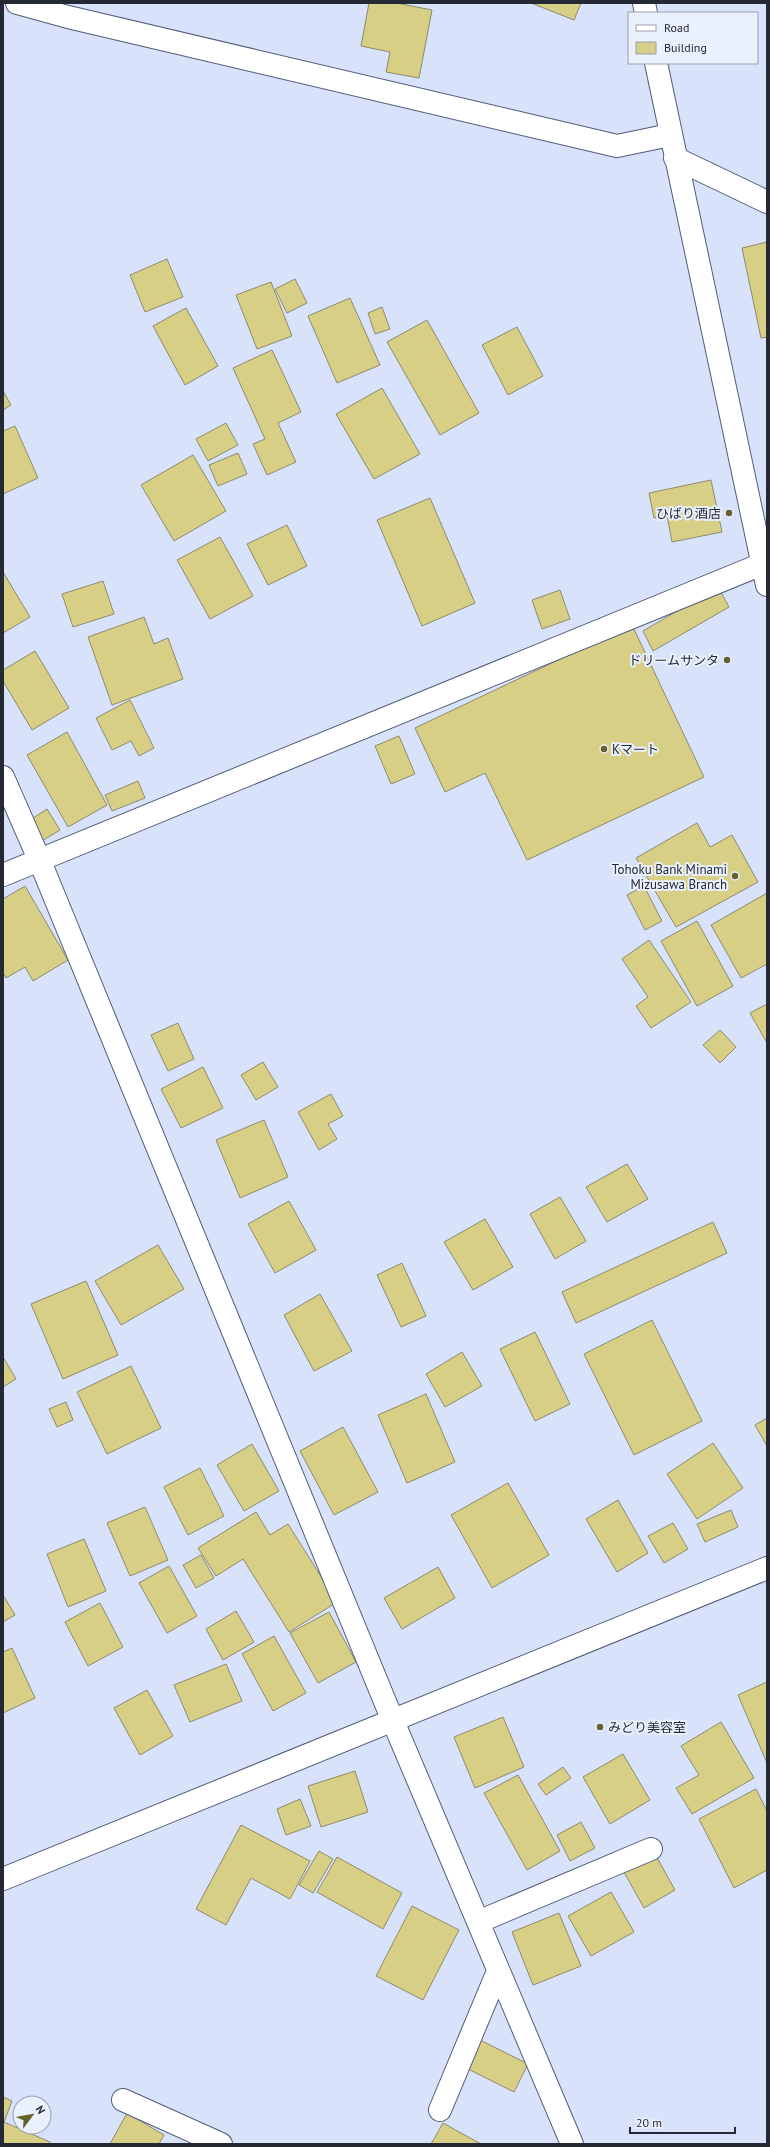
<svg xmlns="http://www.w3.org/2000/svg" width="770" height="2147" viewBox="0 0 770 2147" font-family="'PT Sans','Noto Sans JP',sans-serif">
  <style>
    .building { fill: #d7cf85; stroke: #8e8a6b }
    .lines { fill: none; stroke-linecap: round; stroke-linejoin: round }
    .minor-casing { stroke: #515c76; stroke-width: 24 }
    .minor { stroke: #fff; stroke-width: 22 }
    .poi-dot { fill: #67612e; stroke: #eaf0fc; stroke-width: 1.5 }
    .labels { text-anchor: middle; stroke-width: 4; stroke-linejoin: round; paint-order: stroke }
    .poi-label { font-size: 13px; fill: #242934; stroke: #eaf0fc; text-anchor: end }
  </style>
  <rect width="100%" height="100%" fill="#d8e2fb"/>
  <path class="building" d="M369 3H396L432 10 419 78 386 72 390 52 361 46Z
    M531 3H581L574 20Z
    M767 242V337L761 338 742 248Z
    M167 259 183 297 145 312 130 275Z
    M295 279 307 303 287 313 275 289Z
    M271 282 292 336 257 349 236 295Z
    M350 298 380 365 337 383 308 316Z
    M382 307 390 329 375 334 368 313Z
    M186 308 218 366 185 385 153 326Z
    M427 320 479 413 440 435 387 342Z
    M517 327 543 376 508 395 482 345Z
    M272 350 301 412 278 423 296 462 267 475 253 444 265 439 233 368Z
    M382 388 420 454 374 479 336 414Z
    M3 391 11 405 3 410Z
    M226 423 238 445 208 461 196 439Z
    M15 426 38 478 3 494V431Z
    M238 453 247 474 218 486 209 465Z
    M193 455 226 511 174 541 141 485Z
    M711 480 722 532 672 542 667 515 654 518 649 493Z
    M430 498 475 603 422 626 377 520Z
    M287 525 307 566 268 585 247 544Z
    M220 537 253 596 210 619 177 560Z
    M3 572 30 617 3 633Z
    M103 581 114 614 73 627 62 594Z
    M718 587 729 607 653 651 643 631Z
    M560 590 570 619 542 629 532 600Z
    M144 617 154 644 168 638 183 679 112 705 88 637Z
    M632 625 704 777 527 860 485 773 445 792 415 728Z
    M35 651 69 708 32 730 3 681V670Z
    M130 700 154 748 139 756 131 741 112 750 96 718Z
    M67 732 107 805 68 827 27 755Z
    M399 736 415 774 391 784 375 746Z
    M138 781 145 798 112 811 105 795Z
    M47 809 60 830 42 841 30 820Z
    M697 823 710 847 732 835 758 882 676 927 636 858Z
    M25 886 68 960 33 981 25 967 6 978 3 973V899Z
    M644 886 662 921 645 930 627 895Z
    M767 893V964L741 978 711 925Z
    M697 921 733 986 697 1006 661 941Z
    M649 940 691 1002 651 1028 636 1006 648 997 622 959Z
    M767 1004V1043L750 1013Z
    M178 1023 194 1059 168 1071 151 1035Z
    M720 1030 736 1047 720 1063 703 1045Z
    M263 1062 278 1087 256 1100 241 1075Z
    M203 1067 223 1108 181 1128 161 1089Z
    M331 1094 343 1116 328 1124 337 1139 319 1150 298 1112Z
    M264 1120 288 1177 240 1198 216 1140Z
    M627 1164 648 1199 607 1222 586 1187Z
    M560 1197 586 1241 555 1259 530 1214Z
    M289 1201 316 1250 275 1273 248 1224Z
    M485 1219 513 1267 473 1290 444 1242Z
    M713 1222 727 1253 576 1323 562 1292Z
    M158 1245 184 1289 121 1325 95 1281Z
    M402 1263 426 1316 401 1327 377 1275Z
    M86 1281 118 1355 63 1379 31 1304Z
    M320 1294 352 1351 314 1371 284 1315Z
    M652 1320 702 1421 634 1455 584 1354Z
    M535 1332 570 1404 535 1421 500 1349Z
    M462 1352 482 1386 445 1407 426 1374Z
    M3 1357 16 1379 3 1387Z
    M131 1366 161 1428 107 1454 77 1392Z
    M426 1394 455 1462 407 1483 378 1415Z
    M66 1402 73 1420 57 1427 49 1409Z
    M767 1418V1446L755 1425Z
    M343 1427 378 1492 334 1515 300 1451Z
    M713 1443 743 1488 697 1519 667 1474Z
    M252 1444 279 1491 244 1511 217 1465Z
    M200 1468 224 1516 188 1535 164 1487Z
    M508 1483 549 1555 492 1588 451 1515Z
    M618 1500 648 1553 617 1572 586 1519Z
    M145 1507 168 1560 130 1576 107 1523Z
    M731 1510 738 1527 705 1542 697 1524Z
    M256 1512 270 1535 288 1524 337 1602 289 1632 243 1559 216 1576 198 1548Z
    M673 1523 688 1549 664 1563 648 1536Z
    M84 1539 106 1591 68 1607 47 1554Z
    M201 1555 214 1578 196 1588 183 1565Z
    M169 1566 197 1616 167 1633 139 1583Z
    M438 1567 455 1598 402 1629 384 1598Z
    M3 1595 15 1615 3 1622Z
    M100 1603 123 1647 88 1666 65 1622Z
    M236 1611 254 1642 223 1660 206 1629Z
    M329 1612 356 1662 318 1683 290 1633Z
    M274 1636 306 1693 273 1711 242 1654Z
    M12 1648 35 1698 3 1713V1652Z
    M226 1664 242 1701 190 1722 174 1685Z
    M767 1682V1763L738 1695Z
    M147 1690 173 1736 140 1755 114 1708Z
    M503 1717 524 1767 475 1788 454 1737Z
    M721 1722 754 1778 692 1814 676 1788 699 1775 681 1746Z
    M623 1754 650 1800 610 1824 583 1777Z
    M563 1767 571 1778 546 1795 538 1784Z
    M355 1771 368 1812 321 1827 308 1786Z
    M518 1775 560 1851 527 1870 484 1793Z
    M756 1789 767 1811V1870L734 1888 699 1819Z
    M300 1799 311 1826 286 1835 277 1809Z
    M581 1822 595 1848 570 1861 557 1835Z
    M241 1825 310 1861 290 1899 251 1878 226 1925 196 1909Z
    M319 1851 333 1859 313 1893 299 1885Z
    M655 1854 675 1890 644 1908 624 1872Z
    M337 1857 402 1893 383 1929 317 1892Z
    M611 1892 634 1932 591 1956 568 1916Z
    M412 1906 459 1930 423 2000 376 1976Z
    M559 1913 581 1966 533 1985 512 1932Z
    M478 2039 528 2064 514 2092 464 2067Z
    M3 2097 12 2101 4 2122 50 2142V2144H3Z
    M127 2113 164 2135 159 2144H110Z
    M443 2123 481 2144H431Z"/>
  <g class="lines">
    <g class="minor-casing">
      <path id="minor" d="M17 3 68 17 617 146 670 135
        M644 3 646 13
        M656 63 767 585
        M675 158 767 202
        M3 777 39 859 393 1721 572 2144
        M3 875 767 562
        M3 1879 767 1568
        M478 1922 651 1849
        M123 2100 221 2144
        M440 2110 498 1971"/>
    </g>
    <use href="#minor" class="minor"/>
  </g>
  <g class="poi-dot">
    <circle cx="729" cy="513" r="4"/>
    <circle cx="727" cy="660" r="4"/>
    <circle cx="604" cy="749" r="4"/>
    <circle cx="735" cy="876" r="4"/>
    <circle cx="600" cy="1727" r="4"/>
  </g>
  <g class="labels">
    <g class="poi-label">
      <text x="721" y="518">ひばり酒店</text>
      <text x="719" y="665">ドリームサンタ</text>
      <text x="612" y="754" text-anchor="start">Kマート</text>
      <text x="727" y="874">Tohoku Bank Minami<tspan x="727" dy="15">Mizusawa Branch</tspan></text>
      <text x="608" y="1732" text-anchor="start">みどり美容室</text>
    </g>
  </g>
  <rect width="770" height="2147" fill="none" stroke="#242934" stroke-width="8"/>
  <rect x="628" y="12" width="130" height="52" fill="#eaf0fc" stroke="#9ba0ac"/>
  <rect x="636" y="25" width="20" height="6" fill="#ffffff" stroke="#9ba0ac"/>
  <text x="664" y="32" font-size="12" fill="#242934">Road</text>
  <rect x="636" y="42" width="20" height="12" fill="#d7cf85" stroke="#9ba0ac"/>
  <text x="664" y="52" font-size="12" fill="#242934">Building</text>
  <g transform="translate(32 2115) rotate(58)"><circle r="19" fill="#eaf0fc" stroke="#9ba0ac"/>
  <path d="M0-3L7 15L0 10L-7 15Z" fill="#67612e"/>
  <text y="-6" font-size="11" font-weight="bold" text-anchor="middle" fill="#242934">N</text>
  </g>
  <path d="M630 2127v6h105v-6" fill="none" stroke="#242934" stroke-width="2"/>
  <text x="636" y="2127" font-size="12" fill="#242934" stroke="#eaf0fc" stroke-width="3" paint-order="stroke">20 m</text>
</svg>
